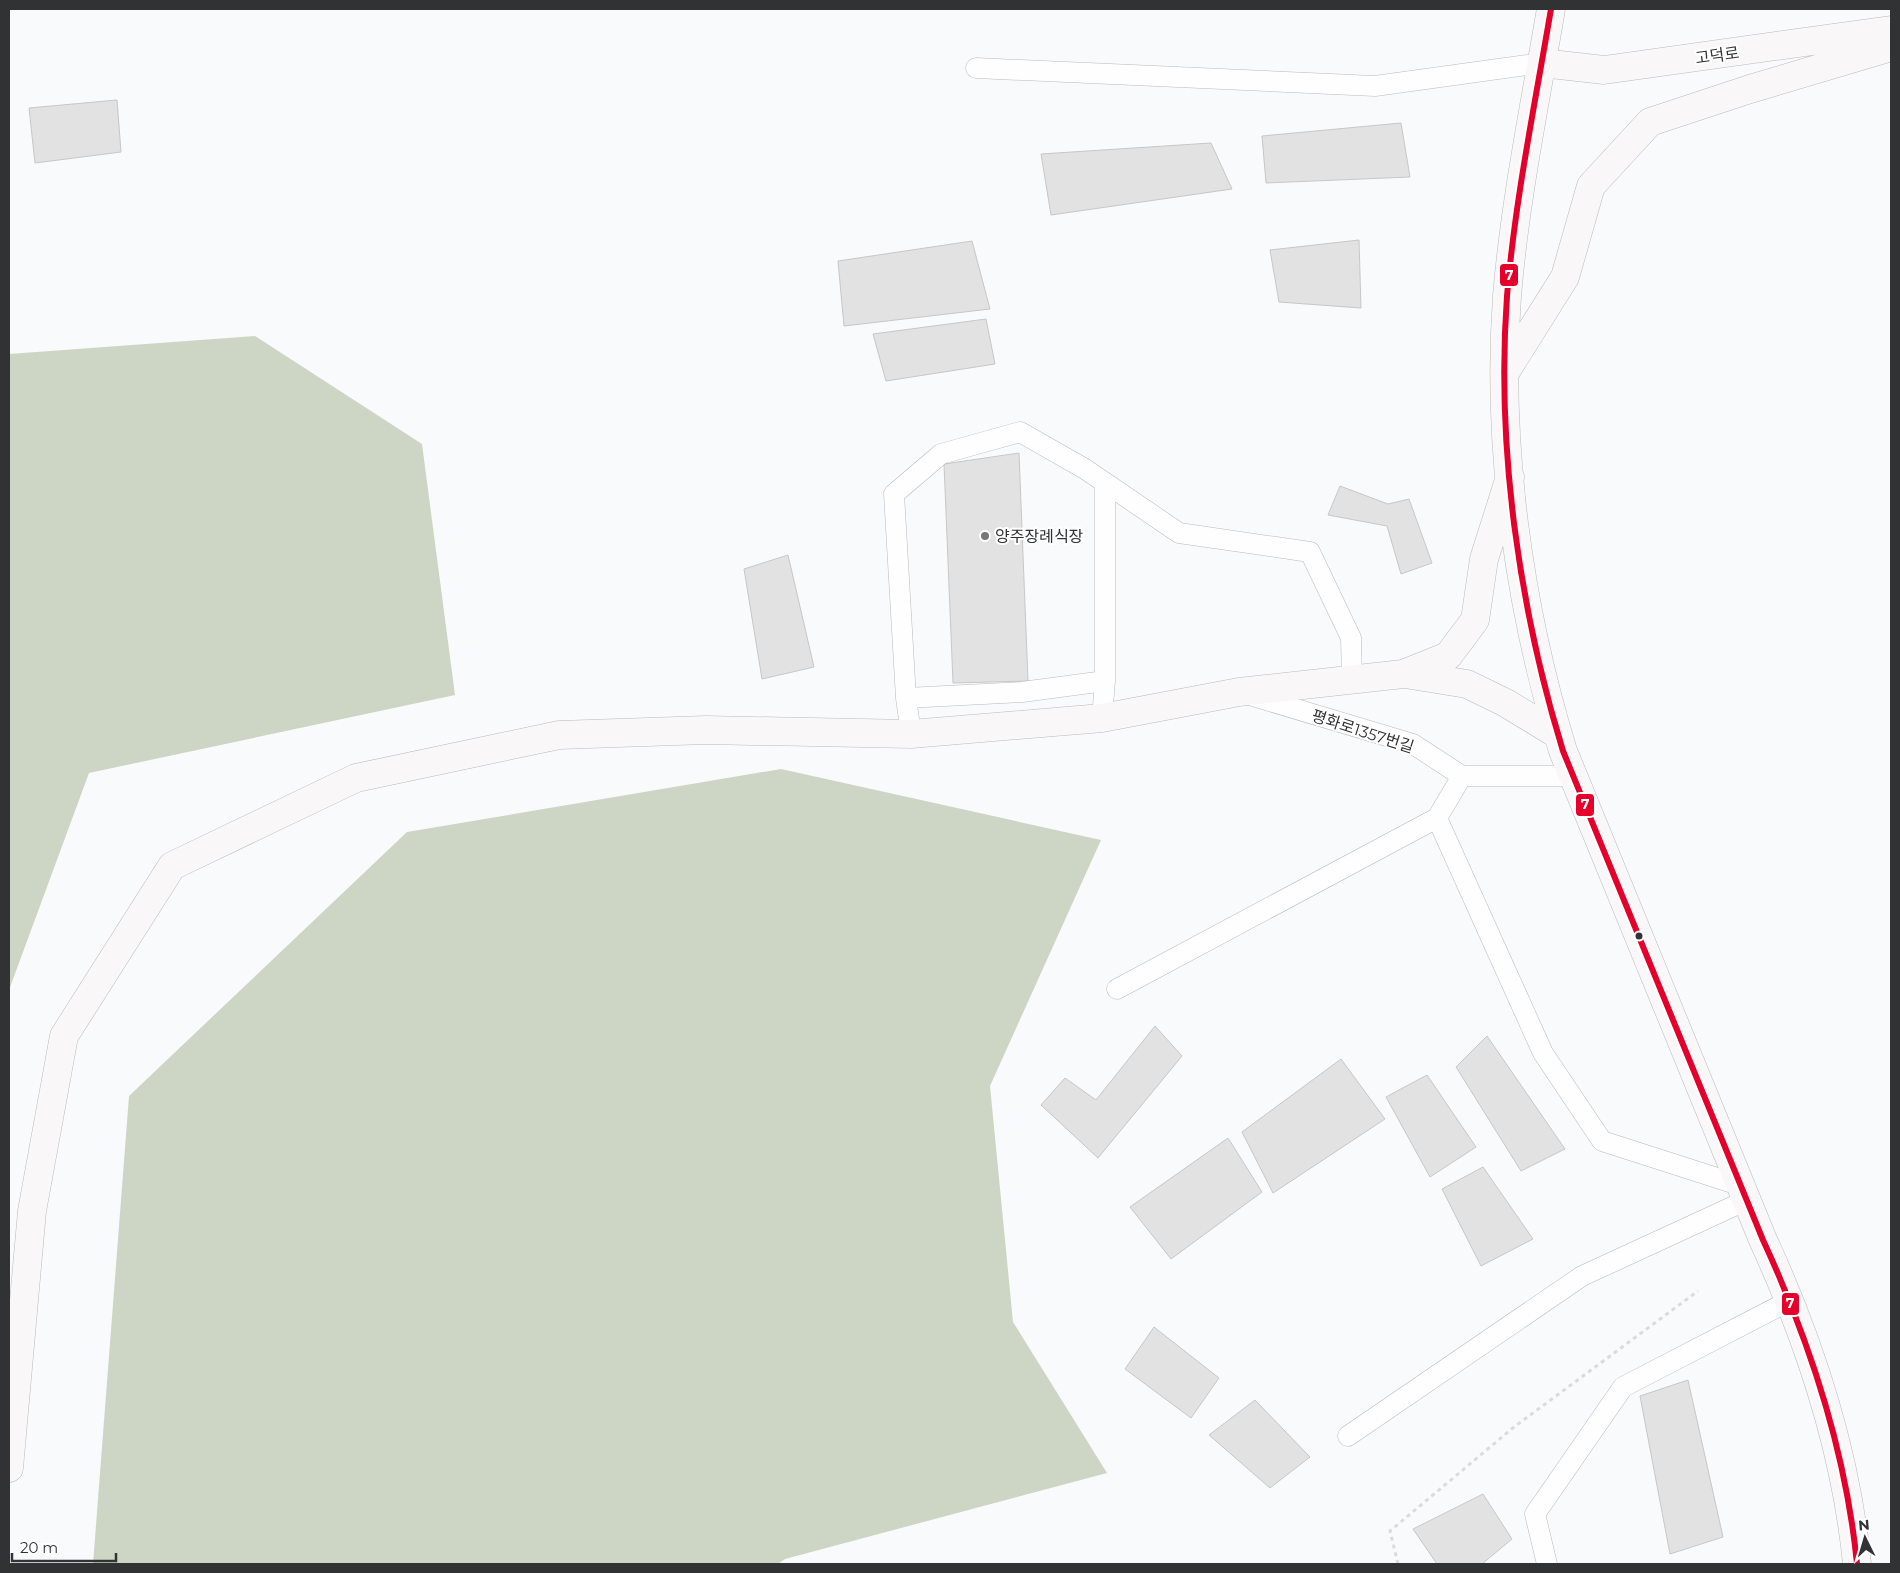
<svg xmlns="http://www.w3.org/2000/svg" width="1900" height="1573" viewBox="0 0 1900 1573" font-family="Montserrat,'Noto Sans KR',sans-serif">
  <style>
    .forest { fill: #cdd6c4 }
    .building { fill: #e2e2e2; stroke: #c7c7c7 }
    .lines { fill: none; stroke-linecap: round; stroke-linejoin: round }
    .lane-casing { stroke: #b8babc; stroke-width: 21 }
    .secondary-casing { stroke: #b8babc; stroke-width: 29 }
    .path { stroke: #dadbdc; stroke-width: 3; stroke-dasharray: 4 4; stroke-linecap: butt }
    .lane { stroke: #fefeff; stroke-width: 20 }
    .secondary { stroke: #faf7f8; stroke-width: 28 }
    .bus-1-casing { stroke: #fff; stroke-width: 10 }
    .bus-1 { stroke: #e4002b; stroke-width: 6 }
    .poi-dot { fill: #77787a; stroke: #fff; stroke-width: 2 }
    .bus-dot { fill: #313234; stroke: #fff; stroke-width: 2 }
    .labels { text-anchor: middle; stroke-width: 4; stroke-linejoin: round; paint-order: stroke }
    .street-label { font-size: 16px; fill: #313234; stroke: #fff }
    .poi-label { font-size: 16px; fill: #313234; stroke: #fff; text-anchor: start }
    .line-badge { stroke: #fff; stroke-width: 2 }
    .badge-label { font-size: 14px; text-anchor: middle; font-weight: bold; fill: #fff }
  </style>
  <rect width="100%" height="100%" fill="#f8fafc"/>
  <path class="forest" d="M255 336 422 444 455 695 89 773 9 990V354Z
    M781 769 1101 840 990 1086 1013 1322 1107 1473 785 1559 778 1564H93L129 1096 407 832Z"/>
  <path class="building" d="M117 100 121 152 35 163 29 108Z
    M1401 123 1410 177 1266 183 1262 136Z
    M1211 143 1232 189 1051 215 1041 154Z
    M1359 240 1361 308 1279 302 1270 250Z
    M972 241 990 309 844 326 838 261Z
    M986 319 995 364 886 381 873 334Z
    M1019 453 1028 681 953 683 944 464Z
    M1340 486 1388 504 1409 499 1432 563 1401 574 1387 526 1328 515Z
    M788 555 814 667 762 679 744 569Z
    M1155 1026 1182 1056 1098 1158 1041 1105 1065 1078 1096 1100Z
    M1487 1036 1565 1149 1521 1171 1456 1067Z
    M1341 1059 1385 1119 1273 1193 1242 1132Z
    M1427 1075 1476 1147 1430 1177 1386 1097Z
    M1228 1138 1262 1192 1171 1259 1130 1207Z
    M1483 1167 1533 1239 1481 1266 1442 1189Z
    M1154 1327 1219 1378 1191 1418 1125 1369Z
    M1688 1380 1723 1537 1670 1554 1640 1396Z
    M1255 1400 1310 1457 1270 1488 1209 1435Z
    M1483 1494 1512 1539 1482 1564H1437L1413 1529Z"/>
  <g class="lines">
    <g class="lane-casing">
      <path id="lane" d="M976 68 1375 86 1542 63
        M1246 694 1413 744 1462 776H1572
        M906 698 1022 692 1105 681
        M1102 718 1105 681V483
        M911 734 906 698 894 494 941 454 1020 432 1085 469 1179 533 1310 552 1351 638 1352 680
        M1437 818 1543 1053 1602 1141 1742 1186
        M1117 989 1437 818 1462 776
        M1348 1436 1582 1276 1747 1200
        M1547 1564 1535 1514 1623 1387 1791 1300"/>
    </g>
    <g class="secondary-casing">
      <path id="secondary" d="M1551 9C1535 104 1515 200 1507 296 1496 446 1519 608 1563 751L1763 1240C1810 1342 1846 1451 1857 1564
        M1542 63 1604 70 1891 30
        M1506 371 1565 277 1591 186 1650 122 1750 89 1891 47
        M1405 674 1467 684 1506 703 1557 734
        M9 1468 32 1211 64 1036 172 866 356 778 559 735 706 730 911 734 1102 718 1239 692 1403 674 1448 656 1475 620 1484 559 1510 477"/>
    </g>
    <path class="path" d="M1398 1564 1390 1531 1514 1427 1698 1291"/>
    <use href="#lane" class="lane"/>
    <use href="#secondary" class="secondary"/>
    <g class="bus-1-casing">
      <path id="bus-1" d="M1551 9C1535 104 1515 200 1507 296 1496 446 1519 608 1563 751L1763 1240C1810 1342 1846 1451 1857 1564"/>
    </g>
    <use href="#bus-1" class="bus-1"/>
  </g>
  <circle class="poi-dot" cx="985" cy="536" r="5"/>
  <circle class="bus-dot" cx="1639" cy="936" r="4.5"/>
  <g class="labels">
    <g class="street-label">
      <text transform="translate(1717 55) rotate(-8)" y="6">고덕로</text>
      <text transform="translate(1363 731) rotate(18)" y="6">평화로1357번길</text>
    </g>
    <g class="poi-label">
      <text x="995" y="542">양주장례식장</text>
    </g>
  </g>
  <g class="line-badge">
    <rect x="1499" y="263" width="20" height="24" rx="5" fill="#e4002b"/>
    <rect x="1575" y="793" width="20" height="24" rx="5" fill="#e4002b"/>
    <rect x="1781" y="1292" width="19" height="24" rx="5" fill="#e4002b"/>
  </g>
  <g class="badge-label">
    <text x="1509" y="280">7</text>
    <text x="1585" y="809">7</text>
    <text x="1790" y="1308">7</text>
  </g>
  <rect width="1900" height="1573" fill="none" stroke="#313234" stroke-width="20"/>
  <g transform="translate(1865 1538) rotate(355)" stroke="#ffffff" stroke-width="4" paint-order="stroke">
  <path d="M0-4L9 19L0 12L-9 19Z" fill="#313234"/>
  <text y="-8" font-size="14" font-weight="bold" text-anchor="middle" fill="#313234">N</text>
  </g>
  <path d="M12 1553v8h104v-8" fill="none" stroke="#313234" stroke-width="2.5"/>
  <text x="20" y="1553" font-size="15" fill="#313234" stroke="#ffffff" stroke-width="4" paint-order="stroke">20 m</text>
</svg>
